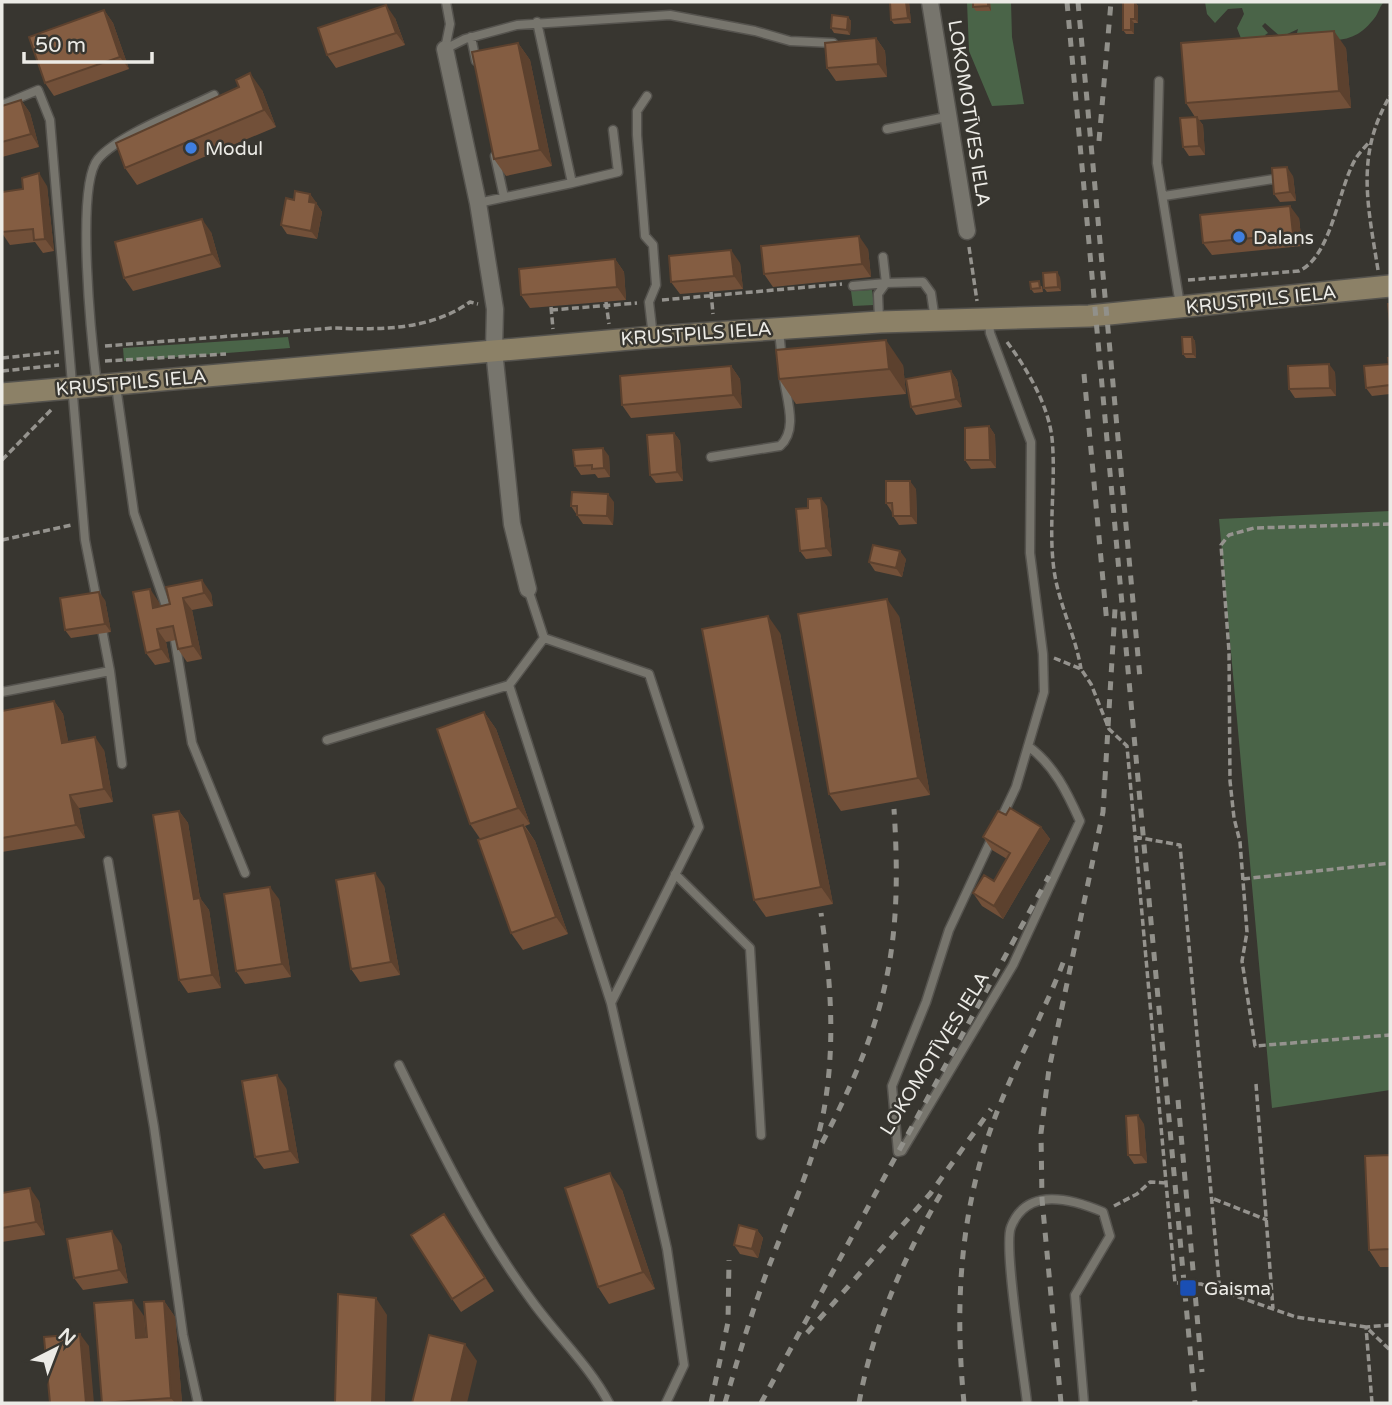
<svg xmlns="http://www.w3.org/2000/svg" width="1392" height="1405" viewBox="0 0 1392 1405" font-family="'Varela Round',sans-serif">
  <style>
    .green { fill: #4a6448 }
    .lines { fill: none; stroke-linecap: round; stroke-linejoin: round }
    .lane-casing { stroke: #55534e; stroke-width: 11 }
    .street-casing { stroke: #55534e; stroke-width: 19 }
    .secondary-casing { stroke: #55534e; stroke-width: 24 }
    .path { stroke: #95938e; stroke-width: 3.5; stroke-dasharray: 7 3.5; stroke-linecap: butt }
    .lane { stroke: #77756d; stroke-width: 8 }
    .street { stroke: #77756d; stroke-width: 16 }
    .secondary { stroke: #8c8167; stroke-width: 21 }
    .rail { stroke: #91908a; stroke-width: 5; stroke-dasharray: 9 9; stroke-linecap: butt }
    .wall { fill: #725039 }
    .shaded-wall { fill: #5c412e }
    .building { fill: #845d42; stroke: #5c412e; stroke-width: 2 }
    .shop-dot { fill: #3f7fe0; stroke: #383630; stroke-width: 2.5 }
    .transit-dot { fill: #1a4fb4; stroke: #383630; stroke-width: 2.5 }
    .labels { text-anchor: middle; stroke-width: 5; stroke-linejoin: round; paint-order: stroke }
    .street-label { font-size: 19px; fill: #ecebe6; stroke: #383630 }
    .poi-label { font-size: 19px; fill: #ecebe6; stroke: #383630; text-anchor: start }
  </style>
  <rect width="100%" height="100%" fill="#383630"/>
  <path class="green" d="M967 2H1011L1012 37 1024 104 992 106 969 51Z
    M1205 2H1384C1380 6 1379 11 1376 16 1353 48 1331 40 1296 37L1298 29 1281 37 1265 23 1262 26 1268 33 1265 35 1272 40 1242 41 1237 28 1244 14 1242 8 1228 9 1215 23 1207 14Z
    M872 290 874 305 853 306 851 291Z
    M288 337 290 348 124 361 123 348Z
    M1390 511V1090L1272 1108 1219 519Z"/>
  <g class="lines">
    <g class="lane-casing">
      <path id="lane" d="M471 37 476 61
        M445 49 465 39 517 25 670 15 755 31 790 41 833 43
        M445 49 450 24 446 2
        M1159 81 1157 163 1180 305
        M647 96 637 111V135L645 236 653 245 656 285 649 302 653 337
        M2 105 38 90 50 120 85 540 97 601
        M887 129 951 116
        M495 156 504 197
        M572 183 618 172 613 130
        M1164 196 1274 179
        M478 203 572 183 537 22
        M853 286 886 283 883 257
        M879 319 878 294 886 283 923 282 931 293 935 320
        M989 320 990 333 1031 442 1030 553 1043 654 1044 692 1016 787 999 823
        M779 331 782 360
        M97 385C92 345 75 186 98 159 118 135 184 110 214 95
        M116 386 134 513 169 615
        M711 457 780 446C798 430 787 401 784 379
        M528 589 544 638 509 685 611 1003 667 1249 684 1365 666 1403
        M544 638 649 674 699 827 611 1003
        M175 640 192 743 245 873
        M110 671 122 764
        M2 692 110 671 101 624
        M327 740 509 685
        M992 838 949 930 926 1002 892 1086 898 1152 902 1151 1013 965 1080 821C1067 792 1054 765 1028 746
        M108 861 154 1127 183 1335 198 1403
        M675 874 750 948 761 1135
        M399 1065C439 1147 478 1228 532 1301 557 1336 589 1365 609 1403
        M1027 1403C1024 1374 1003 1246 1011 1227 1027 1186 1072 1199 1103 1212L1110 1236 1075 1295 1084 1403"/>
    </g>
    <g class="street-casing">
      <path id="street" d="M930 2 967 231
        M445 49 478 203 495 309 494 350 512 524 528 589"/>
    </g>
    <g class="secondary-casing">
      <path id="secondary" d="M2 394 653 337 879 322 1089 316 1390 286"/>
    </g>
    <path class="path" d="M969 247 977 301
      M1378 270C1368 206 1355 155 1390 96
      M1188 280 1299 271C1332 256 1338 188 1356 158 1360 152 1366 146 1370 141
      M711 292 713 314
      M662 300 842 284
      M606 302 609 324
      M551 307 553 329
      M551 310 637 303
      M1007 342C1027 369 1048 404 1052 438 1056 479 1049 520 1053 561 1056 600 1075 632 1081 669
      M105 346 333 328C380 330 431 330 470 302L478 304
      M2 358 59 352
      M105 361 226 354
      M2 371 59 365
      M2 460 52 409
      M1390 524 1254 528 1229 535 1221 545 1229 651 1230 781 1234 818 1240 842 1247 932 1242 961 1255 1046 1390 1035
      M2 540 72 525
      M1054 658 1081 669 1091 684 1109 729 1127 746 1175 1283 1201 1284 1296 1317 1366 1327 1390 1350
      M1135 837 1180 845 1220 1293
      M1243 879 1390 863
      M1256 1084 1273 1309
      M1214 1199 1267 1220
      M1114 1206 1137 1194 1150 1182 1166 1183
      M1372 1403 1366 1327 1390 1325"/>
    <use href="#lane" class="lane"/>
    <use href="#street" class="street"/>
    <use href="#secondary" class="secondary"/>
    <path class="rail" d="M1067 2 1195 1403
      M1078 2 1140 678
      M1099 141 1111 2
      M1084 374 1107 624
      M1178 1100 1202 1372
      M822 1143C887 1019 903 948 894 809
      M807 1333 930 1194 991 1109
      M711 1403 728 1322 729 1260
      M725 1403C739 1354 754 1304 773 1256 791 1210 813 1164 823 1115 836 1047 831 981 821 913
      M761 1403 1049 876
      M859 1403C873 1326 904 1257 943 1190
      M964 1403C955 1310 959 1220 990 1131 1011 1070 1044 1015 1066 955
      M1061 1403 1042 1199 1041 1133 1049 1069 1103 812 1115 609"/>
  </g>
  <path class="wall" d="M909 2 911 23 894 24 891 20Z
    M990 2 991 11H976L973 7Z
    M1135 2 1138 6V23H1134V34H1126L1123 30Z
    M104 10 113 23 129 69 54 96 45 83Z
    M848 17 851 21 850 35 834 33 831 28Z
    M395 18 405 45 336 68 327 55Z
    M876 38 885 51 887 77 836 81 827 68Z
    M518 43 530 60 552 166 506 176 494 159Z
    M1346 48 1351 108 1199 120 1203 125 1205 155 1189 156 1183 147 1195 117 1186 103Z
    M262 90 276 127 137 185 125 168Z
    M21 100 30 113 39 147 2 157V106Z
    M1293 176 1296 201 1280 202 1274 194Z
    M47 186 54 251 43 253 35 242 10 245 2 233V192Z
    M310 194 322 212 317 239 287 234 281 225 294 200Z
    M1299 218 1302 246 1212 255 1203 243Z
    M211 232 221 267 133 291 124 278Z
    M868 249 871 277 773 287 764 274Z
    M615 259 624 272 626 300 530 308 521 295Z
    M740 263 743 289 680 294 671 282Z
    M1060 277 1061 291 1047 292 1044 288Z
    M1042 286 1043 292 1034 293 1031 289Z
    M1192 337 1195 341 1196 358H1186L1183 354Z
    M1390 358V394L1372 396 1366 388 1389 364Z
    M903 365 906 394 796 404 779 379Z
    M731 366 740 379 742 408 631 418 622 405Z
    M951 371 957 380 962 407 916 415 911 407Z
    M1335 372 1336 396 1295 398 1289 389Z
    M989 426 995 435 996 468 971 469 965 460Z
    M674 433 680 441 683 481 656 483 650 475Z
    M609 456 610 477 598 478 595 474 581 475 575 466Z
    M916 489 917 524 899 525 893 516 892 512 886 503Z
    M614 502 613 525 583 524 571 506Z
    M827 506 832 556 806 559 800 551Z
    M906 559 902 577 875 571 869 562Z
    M166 587 211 593 213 606 192 610 202 659 187 662 178 649 176 640 166 642 170 662 155 665 146 653 159 602 160 606 170 604Z
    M105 600 111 632 71 638 65 630Z
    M899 616 930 795 841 811 829 794Z
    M780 633 833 904 766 917 754 900Z
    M54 701 63 714 68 742 104 750 113 802 79 808 85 838 2 852V711Z
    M484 712 496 729 530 824 525 826 535 841 568 934 523 950 511 933 481 840 470 824Z
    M179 811 188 823 200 898 209 910 221 988 188 993 179 980Z
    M1006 815 1041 827 1050 839 1003 919 982 906 973 893 994 881 1007 859 992 850 983 837Z
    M384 886 400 975 360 982 351 969Z
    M279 899 291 977 245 984 236 971Z
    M286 1088 299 1163 264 1169 255 1157Z
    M1144 1124 1147 1163 1134 1164 1128 1155Z
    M1390 1155V1267H1380L1369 1250Z
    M622 1190 655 1289 609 1304 598 1287Z
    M2 1193 39 1201 45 1235 2 1242Z
    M453 1227 494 1291 461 1312 452 1299Z
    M757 1230 763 1238 758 1258 740 1254 734 1245Z
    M121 1244 128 1283 83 1290 74 1278Z
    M164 1301 175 1317 182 1403H102L144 1316 146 1337H147Z"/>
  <path class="shaded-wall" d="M906 2H909L911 23 908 18Z
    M988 2H990L991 11 988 6Z
    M1135 2 1138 6V23L1135 19Z
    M386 5 395 18 405 45 396 33Z
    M104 10 113 23 129 69 120 57Z
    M848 17 851 21 850 35 847 30Z
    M1131 19 1134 23V34L1131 30Z
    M1334 31 1346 48 1351 108 1339 91Z
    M876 38 885 51 887 77 878 64Z
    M518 43 530 60 552 166 540 150Z
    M250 73 262 90 276 127 264 110Z
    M21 100 30 113 39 147 31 134Z
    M1197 117 1203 125 1205 155 1199 146Z
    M1287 167 1293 176 1296 201 1290 192Z
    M39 173 47 186 54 251 45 239Z
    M310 194 316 202 315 210 309 202Z
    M316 203 322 212 317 239 311 231Z
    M1290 206 1299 218 1302 246 1293 234Z
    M202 219 211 232 221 267 212 254Z
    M859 236 868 249 871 277 862 264Z
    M731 250 740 263 743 289 734 276Z
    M615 259 624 272 626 300 617 287Z
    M1057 272 1060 277 1061 291 1058 287Z
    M1192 337 1195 341 1196 358 1193 354Z
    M886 340 903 365 906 394 889 369Z
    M1329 364 1335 372 1336 396 1330 388Z
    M731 366 740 379 742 408 733 395Z
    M951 371 957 380 962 407 956 399Z
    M989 426 995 435 996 468 990 460Z
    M674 433 680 441 683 481 677 472Z
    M603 448 609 456 610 477 604 468Z
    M910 481 916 489 917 524 911 516Z
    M608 494 614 502 613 525 607 516Z
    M821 498 827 506 832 556 826 548Z
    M900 551 906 559 902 577 896 568Z
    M202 580 211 593 213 606 204 593Z
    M150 589 159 602 162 620 153 608Z
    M99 592 105 600 111 632 105 624Z
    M183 598 192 610 202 659 193 646Z
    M887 599 899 616 930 795 918 778Z
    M768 616 780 633 833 904 821 887Z
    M157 629 166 642 170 662 161 649Z
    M54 701 63 714 71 756 62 743Z
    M484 712 496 729 530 824 518 808Z
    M95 737 104 750 113 802 104 789Z
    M70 795 79 808 85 838 76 825Z
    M179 811 188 823 200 898 209 910 221 988 212 975 194 899Z
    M523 825 535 841 568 934 556 917Z
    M1041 827 1050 839 1003 919 994 906Z
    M375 873 384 886 400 975 391 962Z
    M270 887 279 899 291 977 282 964Z
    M277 1075 286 1088 299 1163 290 1151Z
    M1138 1115 1144 1124 1147 1163 1141 1155Z
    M610 1173 622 1190 655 1289 643 1272Z
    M30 1188 39 1201 45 1235 36 1222Z
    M444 1214 453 1227 494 1291 485 1278Z
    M757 1230 763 1238 758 1258 752 1249Z
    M112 1231 121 1244 128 1283 119 1270Z
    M376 1298 387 1315 385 1403H372Z
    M133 1300 144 1316 147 1355 136 1338Z
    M164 1301 175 1317 182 1403H175L171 1398Z
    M80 1334 89 1346 94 1403H86Z
    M465 1344 477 1361 467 1403H451Z"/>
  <path class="building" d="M890 2H906L908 18 891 20Z
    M973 2H988V6L973 7Z
    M1123 2H1135V19H1131V30H1123Z
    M386 5 396 33 327 55 318 28Z
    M104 10 120 57 45 83 29 37Z
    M832 15 848 17 847 30 831 28Z
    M1334 31 1339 91 1186 103 1181 43Z
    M876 38 878 64 827 68 825 43Z
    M518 43 540 150 494 159 472 52Z
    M250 73 264 110 125 168 116 143 239 87 236 80Z
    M21 100 31 134 2 142V106Z
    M1197 117 1199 146 1183 147 1180 118Z
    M1287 167 1290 192 1274 194 1272 168Z
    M39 173 45 239 34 240 33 229 2 232V192L23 189 22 178Z
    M295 191 310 194 309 202 316 203 311 231 281 225 286 198 294 200Z
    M1290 206 1293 234 1203 243 1200 215Z
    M202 219 212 254 124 278 115 242Z
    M859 236 862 264 764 274 761 246Z
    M731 250 734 276 671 282 669 256Z
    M615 259 617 287 521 295 519 269Z
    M1057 272 1058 287 1044 288 1043 273Z
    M1039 281 1040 288 1031 289 1030 282Z
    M1388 304H1390V323Z
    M1182 337H1192L1193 354H1183Z
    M886 340 889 369 779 379 776 350Z
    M1388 358H1390V385L1366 388 1364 366 1389 364Z
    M1329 364 1330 388 1289 389 1288 366Z
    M731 366 733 395 622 405 620 376Z
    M951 371 956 399 911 407 906 379Z
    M989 426 990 460H965V428Z
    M674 433 677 472 650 475 647 435Z
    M603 448 604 468 592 469V465L575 466 573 450Z
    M886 481H910L911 516H893L892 503H886Z
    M572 492 608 494 607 516 577 515V506H571Z
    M821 498 826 548 800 551 796 509 808 508V499Z
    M873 545 900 551 896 568 869 562Z
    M202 580 204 593 183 598 193 646 178 649 173 626 157 629 161 649 146 653 133 592 150 589 153 608 170 604 166 587Z
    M99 592 105 624 65 630 60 598Z
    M887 599 918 778 829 794 798 614Z
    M768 616 821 887 754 900 702 629Z
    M54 701 62 743 95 737 104 789 70 795 76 825 2 838V711Z
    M484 712 518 808 470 824 437 729Z
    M1010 808 1041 827 994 906 973 893 984 875 994 881 1010 853 983 837 998 811 1006 815Z
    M179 811 194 899 200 898 212 975 179 980 153 815Z
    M523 825 556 917 511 933 478 840Z
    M375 873 391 962 351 969 336 880Z
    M270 887 282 964 236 971 224 894Z
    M277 1075 290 1151 255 1157 242 1081Z
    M1138 1115 1141 1155H1128L1126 1116Z
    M1390 1155V1249L1369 1250 1365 1156Z
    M610 1173 643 1272 598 1287 565 1188Z
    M30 1188 36 1222 2 1228V1193Z
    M444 1214 485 1278 452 1299 411 1235Z
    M739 1225 757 1230 752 1249 734 1245Z
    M112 1231 119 1270 74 1278 67 1239Z
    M338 1294 376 1298 372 1403H335Z
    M133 1300 136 1338 147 1337 144 1302 164 1301 171 1398 102 1403 94 1303Z
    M80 1334 86 1403H50L44 1337Z
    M429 1335 465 1344 451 1403H412Z"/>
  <g class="shop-dot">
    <circle cx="191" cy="148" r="7"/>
    <circle cx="1239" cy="237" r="7"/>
  </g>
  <rect class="transit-dot" x="1179" y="1279" width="18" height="18" rx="3.5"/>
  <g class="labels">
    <g class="street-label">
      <text transform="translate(970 113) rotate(81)" y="7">LOKOMOTĪVES IELA</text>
      <text transform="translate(1261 299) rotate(-6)" y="7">KRUSTPILS IELA</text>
      <text transform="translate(696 333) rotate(-4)" y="7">KRUSTPILS IELA</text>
      <text transform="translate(131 382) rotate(-5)" y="7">KRUSTPILS IELA</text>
      <text transform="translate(934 1053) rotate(-58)" y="7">LOKOMOTĪVES IELA</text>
    </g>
    <g class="poi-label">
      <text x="205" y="155">Modul</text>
      <text x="1253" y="244">Dalans</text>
      <text x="1204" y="1295">Gaisma</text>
    </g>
  </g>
  <rect width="1392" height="1405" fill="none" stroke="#ecebe6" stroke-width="7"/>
  <g transform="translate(56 1349) rotate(42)" stroke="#383630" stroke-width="5" paint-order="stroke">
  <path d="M0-5L12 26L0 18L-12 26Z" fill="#ecebe6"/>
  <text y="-10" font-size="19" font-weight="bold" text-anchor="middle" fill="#ecebe6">N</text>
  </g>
  <path d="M24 52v10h128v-10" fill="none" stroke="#ecebe6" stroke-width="3.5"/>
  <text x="35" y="52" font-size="21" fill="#ecebe6" stroke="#383630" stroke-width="5" paint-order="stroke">50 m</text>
</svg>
